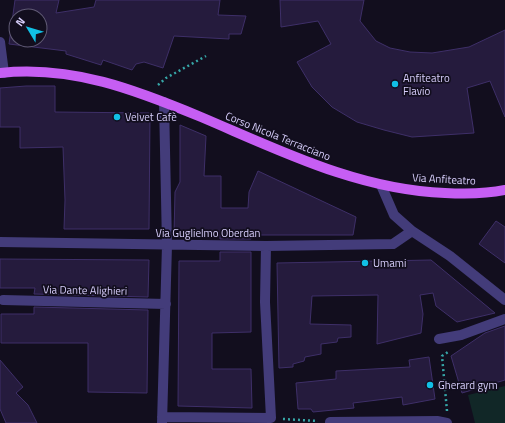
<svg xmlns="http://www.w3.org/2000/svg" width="505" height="423" viewBox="0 0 505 423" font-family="'Titillium Web',sans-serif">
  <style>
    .green { fill: #112727 }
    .building { fill: #251b3d; stroke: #3e2f68; fill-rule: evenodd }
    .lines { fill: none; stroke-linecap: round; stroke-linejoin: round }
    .path { stroke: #36a6a7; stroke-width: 2.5; stroke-dasharray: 2 3; stroke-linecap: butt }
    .minor { stroke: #433c7a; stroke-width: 10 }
    .major { stroke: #c65ef3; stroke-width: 10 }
    .poi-dot { fill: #11c0e5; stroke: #120e1e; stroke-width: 1.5 }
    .labels { text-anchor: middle; stroke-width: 3.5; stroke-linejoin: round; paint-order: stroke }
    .poi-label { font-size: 11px; fill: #d7cefb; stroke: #120e1e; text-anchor: start }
    .street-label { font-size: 11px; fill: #d7cefb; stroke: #120e1e }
  </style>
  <rect width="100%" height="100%" fill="#120e1e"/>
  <path class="green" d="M505 386V423H475L468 395Z"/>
  <path class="building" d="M15 0H59L56 13 94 7 96 0H220L218 15 246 16 241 34H229V39L174 36 163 68 144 62 136 64 132 70 103 60 101 65 66 54V51L9 44ZM16 16H40V40H16Z
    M280 0H364L360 21 376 41 390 48 410 52 432 53 469 47 505 30V117L490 81 467 88 474 133 412 137 384 130 357 122 332 107 312 87 297 62 331 44 318 21 281 27Z
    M26 86H55V112L150 113 149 229H64L65 200 63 147 20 148V127H0V88Z
    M180 125 206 136 204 176H221V208H248L249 192 258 171 356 217 353 235H251V239H220V235H174L175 192 180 182Z
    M496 221 505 227V263L479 244Z
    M220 252H251V332L212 333V369H251L252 408 178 406 179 261H220Z
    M0 259 149 260 148 297 34 294 35 288H0Z
    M431 260 495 313 457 322 436 306 433 293 420 295 423 314 421 333 377 344 378 295 312 296 310 324 351 325V337L338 338 337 342 321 344V354L305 357 304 361 293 364V367L279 368 277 263Z
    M34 307 148 310 147 393 88 392V343H1V314H34Z
    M505 326V380L462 393 451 356 485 333Z
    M429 357 435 399 403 405 402 397 353 403 354 408 313 412 311 409H298L296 383 336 379V371L410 367 409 360Z
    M0 360 23 387 16 393 28 405 37 423H6L0 409Z"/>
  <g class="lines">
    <path class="path" d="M158 85 166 78 206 56
      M447 411 442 356 448 352
      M283 419 318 421"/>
    <path class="minor" d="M0 42 4 73
      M381 185 394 215 412 231 450 256 505 300
      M0 242 266 246 393 244 412 231
      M3 300 166 304
      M439 339 461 335 505 319
      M162 417 271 418 265 302 266 246
      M330 422 437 421 447 423
      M162 423 167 245 164 102"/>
    <path class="major" d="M0 73C72 65 136 90 201 117 279 150 358 190 445 193 465 194 486 194 505 190"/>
  </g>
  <g class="poi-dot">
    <circle cx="395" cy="84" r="4"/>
    <circle cx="117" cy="117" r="4"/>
    <circle cx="365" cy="263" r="4"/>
    <circle cx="430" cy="385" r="4"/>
  </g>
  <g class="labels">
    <g class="poi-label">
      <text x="403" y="82">Anfiteatro<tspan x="403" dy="13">Flavio</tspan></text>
      <text x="125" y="121">Velvet Cafè</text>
      <text x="373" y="267">Umami</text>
      <text x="438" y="389">Gherard gym</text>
    </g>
    <g class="street-label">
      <text transform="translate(278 136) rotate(22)" y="4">Corso Nicola Terracciano</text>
      <text transform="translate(444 179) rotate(3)" y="4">Via Anfiteatro</text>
      <text x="208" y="237">Via Guglielmo Oberdan</text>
      <text transform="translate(85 290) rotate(1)" y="4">Via Dante Alighieri</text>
    </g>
  </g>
  <g transform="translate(28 28) rotate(308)"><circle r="19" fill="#120e1e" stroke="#615b76"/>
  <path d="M0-3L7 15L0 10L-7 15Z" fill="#11c0e5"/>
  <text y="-6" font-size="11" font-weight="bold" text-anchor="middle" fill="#d7cefb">N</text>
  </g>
</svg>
